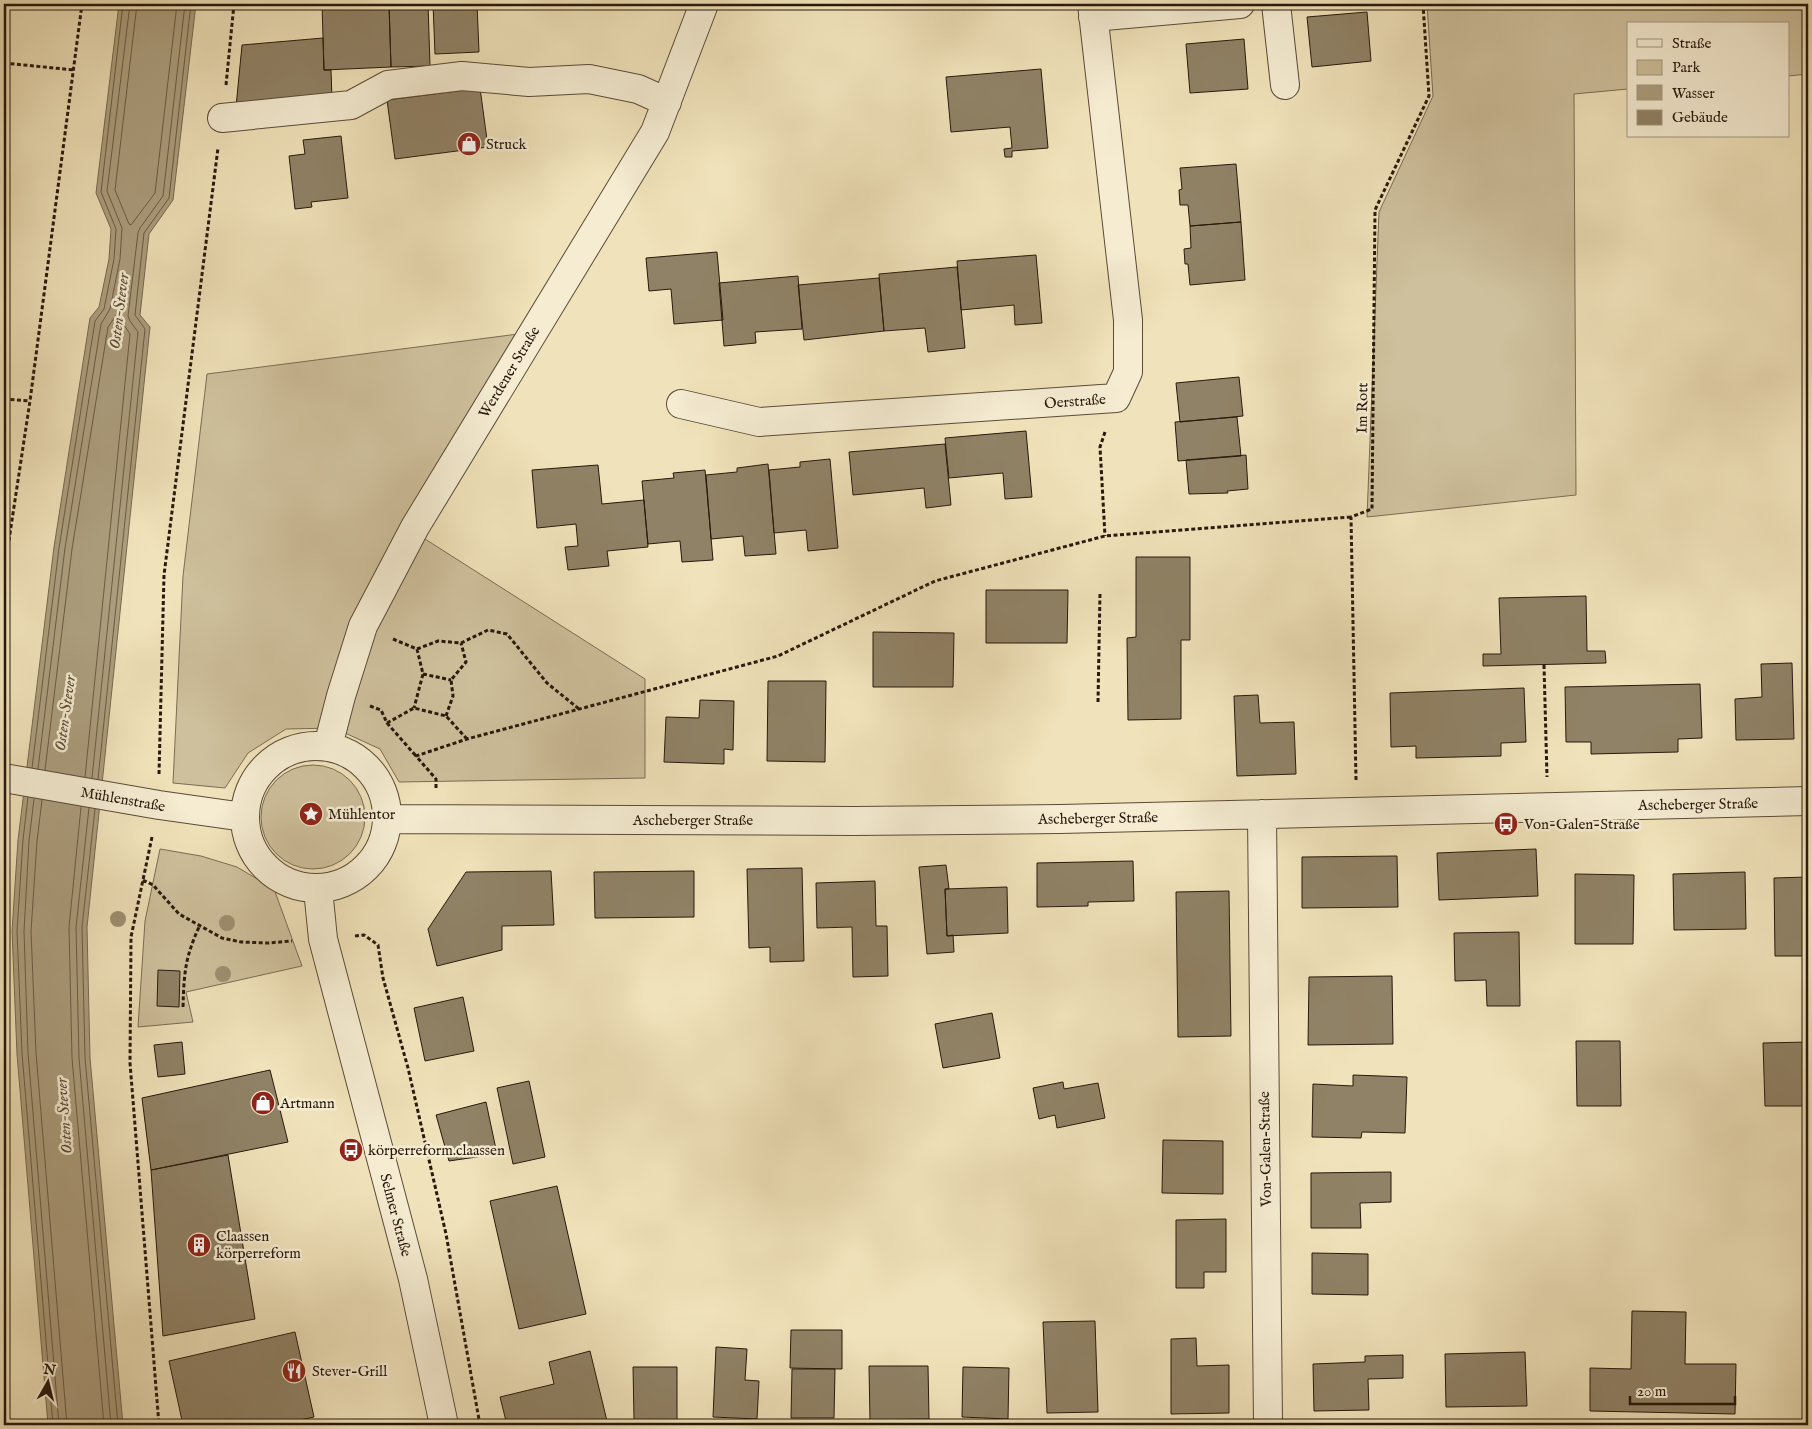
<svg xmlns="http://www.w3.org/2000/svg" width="1812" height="1429" viewBox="0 0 1812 1429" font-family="'IM FELL English',serif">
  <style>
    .green { fill: #cec09c; stroke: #7b6c54 }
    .water { fill: #ac9e7e; stroke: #776950 }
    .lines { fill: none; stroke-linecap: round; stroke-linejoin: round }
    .shore { stroke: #6a5c44; stroke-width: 1 }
    .building { fill: #908266; stroke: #28190b }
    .minor-casing { stroke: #5a4b37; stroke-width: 30 }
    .path { stroke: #28190b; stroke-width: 3; stroke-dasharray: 4 2.5; stroke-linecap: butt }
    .minor { stroke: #f5ecd2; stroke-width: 28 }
    .tree { fill: #9e8f71 }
    .labels { text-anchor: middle; stroke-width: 5; stroke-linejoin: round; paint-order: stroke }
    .poi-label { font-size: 15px; fill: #28190b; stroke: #f5ecd2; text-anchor: start }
    .street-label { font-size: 15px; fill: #28190b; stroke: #f5ecd2 }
    .water-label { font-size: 16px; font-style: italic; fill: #5d4e39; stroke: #f5ecd2 }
  </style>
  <rect width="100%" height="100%" fill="#f0e2ba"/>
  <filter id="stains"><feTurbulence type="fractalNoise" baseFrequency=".004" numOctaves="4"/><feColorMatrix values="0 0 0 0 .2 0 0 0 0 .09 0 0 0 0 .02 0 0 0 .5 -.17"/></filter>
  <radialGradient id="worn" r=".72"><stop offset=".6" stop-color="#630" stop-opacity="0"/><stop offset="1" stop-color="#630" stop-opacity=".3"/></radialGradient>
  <path class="green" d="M1427 4H1808V74L1788 76V24H1628V89L1574 94 1576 495 1367 517 1379 212 1433 96Z
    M534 332 414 532 645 679V778L399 782 380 749 334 728 286 729 248 753 225 788 173 783 183 576 207 374Z
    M261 817a52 52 0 1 1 104 0a52 52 0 1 1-104 0Z
    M160 849 201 856 237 867 274 889 302 966 186 992 193 1022 138 1027 145 921Z"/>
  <path class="water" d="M119 4H196L173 200 149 234 140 315 150 327 87 927 90 1058 123 1425H48L17 1054 12 931 18 840 54 547 90 318 99 307 109 259 111 229 96 193Z"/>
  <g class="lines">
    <path class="shore" d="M137 4 115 190 129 224 131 225 155 193 177 4
      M32 768 59 548 95 321 104 309 114 259 116 229 101 192 123 4
      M38 769 65 548 101 324 110 309 120 259 122 228 107 191 130 4
      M45 770 72 549 108 327 117 314 119 313 124 325 130 334 85 777
      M92 778 138 332 130 321 128 316 138 233 140 228 163 196 185 4
      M98 779 145 329 135 315 144 233 169 198 191 4
      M28 797 23 840 17 931 22 1053 53 1425
      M34 799 29 841 24 931 28 1053 59 1425
      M42 800 37 841 31 931 36 1053 67 1425
      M81 807 69 927 72 1058 104 1425
      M89 808 76 927 79 1058 111 1425
      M95 809 82 927 85 1058 118 1425"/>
  </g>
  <path class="building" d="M322 4H389L391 67 324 70Z
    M389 4H428L430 66 391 67Z
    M433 4H477L479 52 435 54Z
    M1367 12 1371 61 1312 67 1307 17Z
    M323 38 324 70H331L332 98 236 107 242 45Z
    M1244 39 1248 89 1190 93 1186 44Z
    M1041 69 1048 148 1012 151V157H1005L1004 149 1012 148 1010 127 951 132 946 77Z
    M480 88 488 147 395 159 387 100Z
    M341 136 348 198 311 202 312 207 295 209 289 156 305 154 303 140Z
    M1236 164 1241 222 1190 226 1188 205H1180L1179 190 1182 189 1180 168Z
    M1241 222 1245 280 1190 285 1188 264H1185L1184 249 1191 248 1190 226Z
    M717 252 723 320 674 324 671 289 649 291 646 258Z
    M1036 255 1042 323 1015 325 1014 305 961 310 957 261Z
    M957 267 965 348 928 352 925 328 884 331 879 274Z
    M798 276 802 329 755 332 756 343 724 346 719 283Z
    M879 278 884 331 804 340 798 285Z
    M1239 377 1243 416 1180 422 1176 383Z
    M1237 417 1241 456 1178 461 1175 422Z
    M1026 431 1032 497 1005 499 1003 473 949 478 945 438Z
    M945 444 951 505 926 508 924 488 853 495 849 452Z
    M1246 455 1248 489 1227 491 1228 493 1189 494 1186 460Z
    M830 459 838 548 808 551 806 530 774 533 769 470 800 467V462Z
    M768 464 776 554 745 556 743 536 711 539 706 475 737 472V468Z
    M598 465 602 504 644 500 648 547 607 551 609 566 568 570 565 547 578 546 576 524 537 528 532 470Z
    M705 470 713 560 682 562 680 541 648 544 642 481 674 478 673 473Z
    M1136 557H1190V640H1181V719L1128 720 1127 638 1136 637Z
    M986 590H1068L1067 643H986Z
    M1586 596 1587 651H1605L1606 663 1483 666V654H1501L1499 598Z
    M873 632 954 633 953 687H873Z
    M1792 663 1794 739 1736 740 1735 699 1762 697 1761 664Z
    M768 681H826L825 762 767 761Z
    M1700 684 1702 738 1678 739V752L1591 754V742H1566L1565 687Z
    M1524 688 1526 742 1501 743V756L1416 758V746L1391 747 1390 693Z
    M1258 695 1260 723 1294 722 1296 774 1237 776 1234 696Z
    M700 700 734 701 733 750 724 749V764L664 762 666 717 699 718Z
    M1536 849 1538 896 1439 900 1437 853Z
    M1397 856 1398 907 1302 908V857Z
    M1133 861 1134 901 1088 902V906L1037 907V863Z
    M946 865 949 889H945L947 936 953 935 954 952 927 954 919 867Z
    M802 868 804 961 770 962V947L749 948 747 869Z
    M551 871 554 925 502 926V950L437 966 428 929 466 872Z
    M694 871V917L595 918 594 872Z
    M1745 872 1746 929 1674 930 1673 874Z
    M1575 874 1634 875 1633 944H1575Z
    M1808 877V956H1775L1774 878Z
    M875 881 876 926H887L888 976 853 977 852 927 817 928 816 883Z
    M1007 887 1008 933 947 936 945 889Z
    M1229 891 1231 1036 1178 1037 1176 892Z
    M1519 932 1520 1006H1487L1486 980 1455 981 1454 933Z
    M158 970 180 971 179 1007 157 1006Z
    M1392 976 1393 1044 1308 1045 1309 977Z
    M463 997 474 1051 425 1061 414 1008Z
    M992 1013 1000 1058 943 1068 935 1024Z
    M1576 1041H1620L1621 1106H1577Z
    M182 1042 185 1074 158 1077 154 1045Z
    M1808 1042V1106H1765L1763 1043Z
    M270 1070 288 1142 151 1170 142 1098Z
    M1353 1075 1407 1077 1405 1133 1362 1132 1361 1138 1312 1137 1313 1084 1353 1086Z
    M529 1081 545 1157 513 1164 497 1088Z
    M1063 1082 1064 1089 1098 1083 1105 1118 1057 1128 1055 1115 1039 1119 1033 1088Z
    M486 1102 497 1154 449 1161 436 1115Z
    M1163 1140 1223 1141V1194L1162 1193Z
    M228 1155 255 1319 163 1336 151 1170Z
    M1391 1172V1202L1360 1203 1361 1228H1311V1173Z
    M557 1186 586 1314 519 1329 490 1201Z
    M1226 1219V1272H1204V1288H1176V1220Z
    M1312 1253 1368 1254V1295L1312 1294Z
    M1632 1311 1686 1312 1685 1364H1736L1735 1414 1590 1411V1368L1631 1369Z
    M1095 1321 1098 1412 1047 1413 1043 1322Z
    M791 1330H842V1369L790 1368Z
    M295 1332 314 1417 277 1425H183L169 1361Z
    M1196 1338 1197 1366 1229 1365V1413L1171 1414V1339Z
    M716 1347 747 1349 745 1380 759 1381 757 1419 713 1417Z
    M590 1351 607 1421 589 1425H507L500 1397 554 1384 549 1362Z
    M1525 1352 1527 1406 1446 1407 1445 1354Z
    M1403 1355V1378L1368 1379 1369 1410 1314 1411 1313 1364 1365 1362V1356Z
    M869 1366H928L929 1419 870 1420Z
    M633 1367H677V1421L634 1420Z
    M963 1367 1009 1368 1008 1419 962 1417Z
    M792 1369H835L834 1418H791Z"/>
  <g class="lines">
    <g class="minor-casing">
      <path id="minor" d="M1276 4 1285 85
        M1093 17 1240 4
        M222 118 351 105 388 85 462 76 529 82 589 79 638 89 667 102
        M681 404 759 422 1116 398 1128 372V320L1092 4
        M245 817a71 71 0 1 1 142 0a71 71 0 1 1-142 0Z
        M328 746 341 696 363 626 415 527 655 132 704 4
        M4 778 159 805 244 817
        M1262 814 1268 1425
        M388 819 854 821 1060 819 1808 801
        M318 889 323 939 413 1279 444 1425"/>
    </g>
    <path class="path" d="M4 63 74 70
      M226 85 234 4
      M4 399 30 401
      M1105 432 1100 447 1105 536
      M4 573 30 401 82 4
      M393 639 417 649 423 674 414 708
      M417 649 438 641 461 643 488 630 507 634 547 683 579 709
      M1544 665 1547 777
      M423 674 451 680
      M1098 702 1100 593
      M370 706 381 710 387 723 416 756
      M446 716 453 696 451 680 466 662 461 643
      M387 723 414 708 446 716 467 739
      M159 774 164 575 218 148
      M1356 780 1351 517 1372 509 1375 210 1429 96 1423 4
      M436 788V779L416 756 467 739 778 656 935 581 1105 536 1351 517
      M152 837 131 937 130 1063 159 1425
      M143 880 153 885 179 914 222 938 241 942 268 943 292 941
      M355 936 364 935 378 945 383 978 408 1068 446 1234 480 1425
      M183 1007C184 973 185 958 199 927"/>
    <use href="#minor" class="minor"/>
  </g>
  <g class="tree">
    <circle cx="118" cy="919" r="8"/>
    <circle cx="227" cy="923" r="8"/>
    <circle cx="223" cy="974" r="8"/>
  </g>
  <defs>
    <g id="shop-disc" transform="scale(1.25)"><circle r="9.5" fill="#8f2418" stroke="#f5ecd2"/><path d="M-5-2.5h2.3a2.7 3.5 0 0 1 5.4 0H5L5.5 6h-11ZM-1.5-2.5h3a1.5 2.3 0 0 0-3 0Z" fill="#fff"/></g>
    <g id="sight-disc" transform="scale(1.25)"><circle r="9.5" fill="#8f2418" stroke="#f5ecd2"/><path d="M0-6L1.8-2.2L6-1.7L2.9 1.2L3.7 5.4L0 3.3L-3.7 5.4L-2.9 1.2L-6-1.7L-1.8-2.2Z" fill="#fff"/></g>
    <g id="bus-disc" transform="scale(1.25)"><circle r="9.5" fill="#8f2418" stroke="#f5ecd2"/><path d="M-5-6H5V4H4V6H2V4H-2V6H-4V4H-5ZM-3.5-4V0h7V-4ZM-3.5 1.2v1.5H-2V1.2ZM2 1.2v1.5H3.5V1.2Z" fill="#fff"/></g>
    <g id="building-disc" transform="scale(1.25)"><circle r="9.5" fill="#8f2418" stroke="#f5ecd2"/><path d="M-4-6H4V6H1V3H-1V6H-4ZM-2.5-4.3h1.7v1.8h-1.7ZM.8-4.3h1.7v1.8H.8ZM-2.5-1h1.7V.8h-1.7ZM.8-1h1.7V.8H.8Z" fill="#fff"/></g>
    <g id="restaurant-disc" transform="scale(1.25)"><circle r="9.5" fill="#8f2418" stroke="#f5ecd2"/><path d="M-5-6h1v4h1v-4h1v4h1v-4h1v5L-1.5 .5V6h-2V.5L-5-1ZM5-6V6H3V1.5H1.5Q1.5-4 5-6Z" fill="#fff"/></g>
  </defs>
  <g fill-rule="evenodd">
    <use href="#shop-disc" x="469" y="144"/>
    <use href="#sight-disc" x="311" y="814"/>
    <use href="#bus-disc" x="1506" y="824"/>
    <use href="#shop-disc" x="263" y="1103"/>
    <use href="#bus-disc" x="351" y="1150"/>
    <use href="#building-disc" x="199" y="1245"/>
    <use href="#restaurant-disc" x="294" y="1371"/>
  </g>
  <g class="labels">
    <g class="poi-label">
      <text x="486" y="149">Struck</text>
      <text x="328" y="819">Mühlentor</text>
      <text x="1524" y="829">Von-Galen-Straße</text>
      <text x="280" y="1108">Artmann</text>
      <text x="368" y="1155">körperreform.claassen</text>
      <text x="216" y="1241">Claassen<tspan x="216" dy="17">körperreform</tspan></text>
      <text x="312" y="1376">Stever-Grill</text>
    </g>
    <g class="street-label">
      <text transform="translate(509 372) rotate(-59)" y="5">Werdener Straße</text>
      <text transform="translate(1075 401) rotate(-4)" y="5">Oerstraße</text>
      <text transform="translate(1362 408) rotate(-89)" y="5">Im Rott</text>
      <text transform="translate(123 799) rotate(10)" y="5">Mühlenstraße</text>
      <text transform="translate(1698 804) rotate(-1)" y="5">Ascheberger Straße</text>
      <text transform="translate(1098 818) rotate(-1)" y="5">Ascheberger Straße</text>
      <text x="693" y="825">Ascheberger Straße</text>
      <text transform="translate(1265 1149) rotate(-91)" y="5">Von-Galen-Straße</text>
      <text transform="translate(396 1215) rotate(75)" y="5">Selmer Straße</text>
    </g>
    <g class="water-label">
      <text transform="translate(118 311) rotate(-83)" y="6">Osten-Stever</text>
      <text transform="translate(64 713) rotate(-82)" y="6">Osten-Stever</text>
      <text transform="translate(63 1116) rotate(-94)" y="6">Osten-Stever</text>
    </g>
  </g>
  <rect width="1812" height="1429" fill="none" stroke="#f0e2ba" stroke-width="20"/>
  <rect x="5" y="5" width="1802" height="1419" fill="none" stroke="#28190b" stroke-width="2.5"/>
  <rect x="10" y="10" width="1792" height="1409" fill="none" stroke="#28190b"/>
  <rect x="1627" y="22" width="162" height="115" fill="#f5ecd2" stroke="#a39882"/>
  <rect x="1637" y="39" width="25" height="8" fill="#f5ecd2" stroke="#a39882"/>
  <text x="1672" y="48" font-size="15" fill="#28190b">Straße</text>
  <rect x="1637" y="60" width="25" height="15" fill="#cec09c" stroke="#a39882"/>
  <text x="1672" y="72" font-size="15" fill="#28190b">Park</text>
  <rect x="1637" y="85" width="25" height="15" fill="#ac9e7e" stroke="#a39882"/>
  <text x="1672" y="98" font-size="15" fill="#28190b">Wasser</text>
  <rect x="1637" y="110" width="25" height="15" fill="#908266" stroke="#a39882"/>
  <text x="1672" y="122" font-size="15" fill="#28190b">Gebäude</text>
  <g transform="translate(48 1382) rotate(8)" stroke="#f5ecd2" stroke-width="4" paint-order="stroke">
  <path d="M0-4L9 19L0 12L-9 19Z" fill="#28190b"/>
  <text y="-8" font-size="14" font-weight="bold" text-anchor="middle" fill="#28190b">N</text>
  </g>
  <path d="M1630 1396v8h105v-8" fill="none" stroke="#28190b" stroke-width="2.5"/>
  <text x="1637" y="1396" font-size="15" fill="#28190b" stroke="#f5ecd2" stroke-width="4" paint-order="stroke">20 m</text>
  <rect width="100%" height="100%" filter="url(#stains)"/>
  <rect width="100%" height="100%" fill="url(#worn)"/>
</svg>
